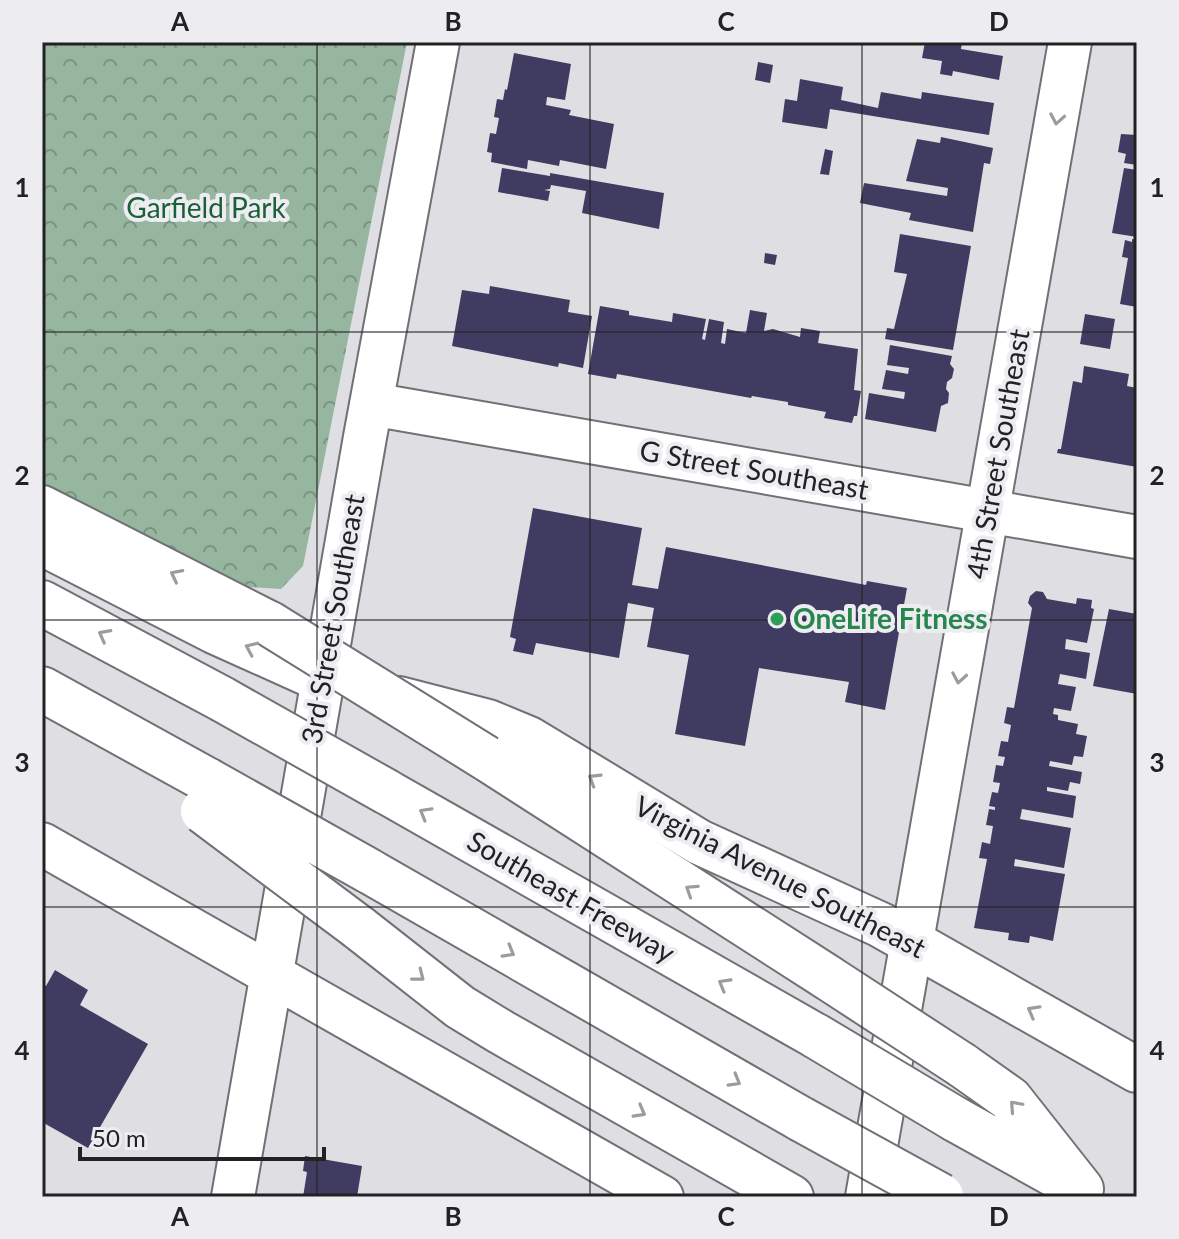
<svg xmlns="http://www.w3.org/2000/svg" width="1179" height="1239" viewBox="0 0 1179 1239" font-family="Lato,sans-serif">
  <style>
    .park { fill: url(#park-crowns) }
    .building { fill: #403b60 }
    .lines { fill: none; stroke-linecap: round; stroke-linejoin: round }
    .minor-casing { stroke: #717074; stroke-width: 46 }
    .major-casing { stroke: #717074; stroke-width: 48 }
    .highway-casing { stroke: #717074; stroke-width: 48 }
    .minor { stroke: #fff; stroke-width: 42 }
    .major { stroke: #fff; stroke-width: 44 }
    .highway { stroke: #fff; stroke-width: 44 }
    .highway-bridge-casing { stroke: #717074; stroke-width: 48; stroke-linecap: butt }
    .highway-bridge { stroke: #fff; stroke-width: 44 }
    .oneway { stroke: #9c9c9c }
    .grid { fill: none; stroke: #222223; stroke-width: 2; stroke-opacity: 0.55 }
    .leisure-dot { fill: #2e9e5b; stroke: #edecf0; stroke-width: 3 }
    .labels { text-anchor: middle; stroke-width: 8; stroke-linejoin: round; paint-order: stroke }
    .park-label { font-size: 28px; fill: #1a5f3a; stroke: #edecf0 }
    .street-label { font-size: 28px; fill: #222223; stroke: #edecf0 }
    .leisure-label { font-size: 28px; font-weight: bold; fill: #27864d; stroke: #edecf0; text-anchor: start }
    .neatline { fill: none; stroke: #222223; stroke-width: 3 }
    .grid-label { font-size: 26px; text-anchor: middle; font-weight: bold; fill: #222223 }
  </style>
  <defs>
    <pattern id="park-crowns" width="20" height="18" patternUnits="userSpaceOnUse" patternTransform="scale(2)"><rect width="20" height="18" fill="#96b6a0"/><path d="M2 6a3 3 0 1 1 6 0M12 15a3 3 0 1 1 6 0" fill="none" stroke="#7a9482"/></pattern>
  </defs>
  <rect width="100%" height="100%" fill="#dfdfe3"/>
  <path class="park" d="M42 42H407L303 566 281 589 249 587 42 488Z"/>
  <path class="building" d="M925 42H962L961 49 1003 56 999 80 953 71 952 76 940 74 942 61 922 58Z
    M514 53 571 64 565 100 547 97 546 105 571 110 569 115 614 124 606 169 560 160 559 166 528 160 527 169 491 162 492 153 487 152 490 133 496 134 499 118 494 117 497 99 503 100 505 89 507 90Z
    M758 62 773 65 770 83 755 80Z
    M800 79 843 87 841 100 878 108 881 92 921 99 922 92 994 103 989 135 830 109 827 129 782 122 785 99 797 101Z
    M1121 134 1137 135V165L1124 163 1126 154 1118 152Z
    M941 137 993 148 990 164 984 163 973 232 909 220 911 213 860 203 864 183 947 196 948 188 906 181 917 139 940 143Z
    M825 149 833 151 829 175 820 174Z
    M502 168 550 176V173L664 193 659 229 582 213 586 191 551 185 550 189 544 190 550 191 548 201 498 192Z
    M1124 168 1137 170V237L1112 233Z
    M900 234 971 246 953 350 885 339 887 328 894 329 907 274 894 272Z
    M1132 239 1137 240V307L1120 304 1128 258 1122 257 1125 240 1132 242Z
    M765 253 777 255 775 265 764 263Z
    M490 286 570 300 568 312 592 316 583 368 559 363 558 367 452 346 462 290 489 294Z
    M600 306 629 311V315L672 322 673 313 706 319 702 339 705 340 709 319 724 322 721 343 725 344 727 329 746 333 750 310 767 313 764 331 773 329 800 337 801 328 820 331 818 343 858 349 854 390 861 391 857 416H854L852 423 824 418 826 412 788 405V402L752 396 751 398 617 374 616 379 588 374Z
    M1085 314 1115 319 1110 349 1080 344Z
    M890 345 952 356 950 364 954 369 952 378 947 382 946 389 949 393 948 403 941 406 936 432 865 419 869 393 904 399 905 392 882 389 886 370 908 374 909 368 887 365Z
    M1084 366 1129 374 1127 386 1137 388V467L1057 453 1058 449H1061L1073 381 1082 383Z
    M533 508 642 528 632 585 658 589 666 547 866 585 867 581 907 588 885 710 845 702 849 682 759 668 745 746 675 734 689 655 647 647 654 608 628 603 619 658 536 643 533 655 513 651 516 639 510 637Z
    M1036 591 1043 592 1047 599 1076 604 1077 598 1092 600 1091 608 1094 609 1087 643 1066 639 1065 649 1090 653 1086 679 1060 674 1058 684 1076 687 1071 711 1054 708 1053 714 1058 715V720L1078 724 1076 734 1087 736 1083 757 1074 756 1072 765 1050 761 1049 766 1082 772 1080 784 1070 782 1068 791 1047 787V791L1076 796 1073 818 1022 809 1020 819 1071 828 1064 868 1015 859 1014 866 1065 874 1053 941 1030 936 1029 943 1008 940 1009 933 974 928 987 859 979 858 982 842 990 844 993 826 986 825 989 809 995 810V807L989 806 992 792 998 793 1000 783 993 782 996 765 1003 766 1005 757 998 756 1001 741 1008 742 1011 725 1004 723 1007 707 1014 708 1032 608 1028 603 1030 596Z
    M1109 609 1137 614V694L1093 686Z
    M55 970 88 990 80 1005 148 1044 88 1148 42 1122V984L46 986Z
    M305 1156 362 1166 357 1197H303L307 1172 303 1171Z"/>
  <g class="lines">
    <g class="minor-casing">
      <path id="minor" d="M371 404 1137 537
        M42 844 662 1197
        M233 1197 365 437 438 42
        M867 1197 1070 42"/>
    </g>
    <g class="major-casing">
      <path id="major" d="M399 699 488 722 529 739 699 842 881 925 1137 1070"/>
    </g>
    <g class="highway-casing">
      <path id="highway" d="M42 508 270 624
        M42 543 214 631 323 680
        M42 603 222 699
        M42 689 207 780
        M486 758 827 977
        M387 792 816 1036
        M369 871 801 1119
        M358 927 460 1007 501 1032 791 1197
        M962 1065 1010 1099 1081 1189
        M955 1119 1061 1178"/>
    </g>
    <use href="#minor" class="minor"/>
    <use href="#major" class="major"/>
    <use href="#highway" class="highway"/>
    <g class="highway-bridge-casing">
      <path id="highway-bridge" d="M270 624 486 758
        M222 699 387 792
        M207 780 369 871
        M203 811 358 927
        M827 977 962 1065
        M816 1036 955 1119
        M801 1119 941 1196"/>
    </g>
    <use href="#highway-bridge" class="highway-bridge"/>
  </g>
  <defs><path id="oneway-chevron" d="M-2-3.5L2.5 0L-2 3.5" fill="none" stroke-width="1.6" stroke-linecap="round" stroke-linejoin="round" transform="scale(2)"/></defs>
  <g class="oneway">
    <use href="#oneway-chevron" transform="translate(1057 119) rotate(100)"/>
    <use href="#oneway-chevron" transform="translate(176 575) rotate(-153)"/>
    <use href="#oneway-chevron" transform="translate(104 635) rotate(-152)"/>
    <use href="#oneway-chevron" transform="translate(251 648) rotate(-156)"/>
    <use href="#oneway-chevron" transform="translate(959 678) rotate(100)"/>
    <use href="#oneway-chevron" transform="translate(594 779) rotate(-148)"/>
    <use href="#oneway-chevron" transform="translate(425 813) rotate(-150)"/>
    <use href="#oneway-chevron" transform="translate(691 890) rotate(-147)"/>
    <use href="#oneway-chevron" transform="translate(509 952) rotate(30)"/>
    <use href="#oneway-chevron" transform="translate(419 976) rotate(38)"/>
    <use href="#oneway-chevron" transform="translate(724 984) rotate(-150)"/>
    <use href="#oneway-chevron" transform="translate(1033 1011) rotate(-151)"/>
    <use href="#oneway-chevron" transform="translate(735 1081) rotate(30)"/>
    <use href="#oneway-chevron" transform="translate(1015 1106) rotate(-132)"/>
    <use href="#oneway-chevron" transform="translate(640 1112) rotate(29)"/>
  </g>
  <path class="grid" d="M317 42V1197M590 42V1197M862 42V1197M42 332H1137M42 620H1137M42 907H1137"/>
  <circle class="leisure-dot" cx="777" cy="619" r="8"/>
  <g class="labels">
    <g class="park-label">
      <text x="206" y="218">Garfield Park</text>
    </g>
    <g class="street-label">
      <text transform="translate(998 454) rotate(-80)" y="10">4th Street Southeast</text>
      <text transform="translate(754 470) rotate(10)" y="10">G Street Southeast</text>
      <text transform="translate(333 619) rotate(-80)" y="10">3rd Street Southeast</text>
      <text transform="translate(780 877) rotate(27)" y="10">Virginia Avenue Southeast</text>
      <text transform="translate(571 897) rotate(30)" y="10">Southeast Freeway</text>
    </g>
    <g class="leisure-label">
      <text x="793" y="629">OneLife Fitness</text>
    </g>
  </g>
  <rect width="1179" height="1239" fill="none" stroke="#edecf0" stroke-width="88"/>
  <path d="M80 1147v12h244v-12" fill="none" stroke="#222223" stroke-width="4"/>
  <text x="92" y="1147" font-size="24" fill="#222223" stroke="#edecf0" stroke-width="6" paint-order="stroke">50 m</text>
  <rect x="44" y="44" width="1091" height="1151" class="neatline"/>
  <g class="grid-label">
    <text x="180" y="31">A</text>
    <text x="453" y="31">B</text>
    <text x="726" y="31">C</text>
    <text x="999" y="31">D</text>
    <text x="22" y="197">1</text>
    <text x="1157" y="197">1</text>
    <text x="22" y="485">2</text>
    <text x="1157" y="485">2</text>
    <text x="22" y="772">3</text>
    <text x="1157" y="772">3</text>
    <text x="22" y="1060">4</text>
    <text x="1157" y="1060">4</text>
    <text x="180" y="1226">A</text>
    <text x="453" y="1226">B</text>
    <text x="726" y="1226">C</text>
    <text x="999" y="1226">D</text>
  </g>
</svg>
